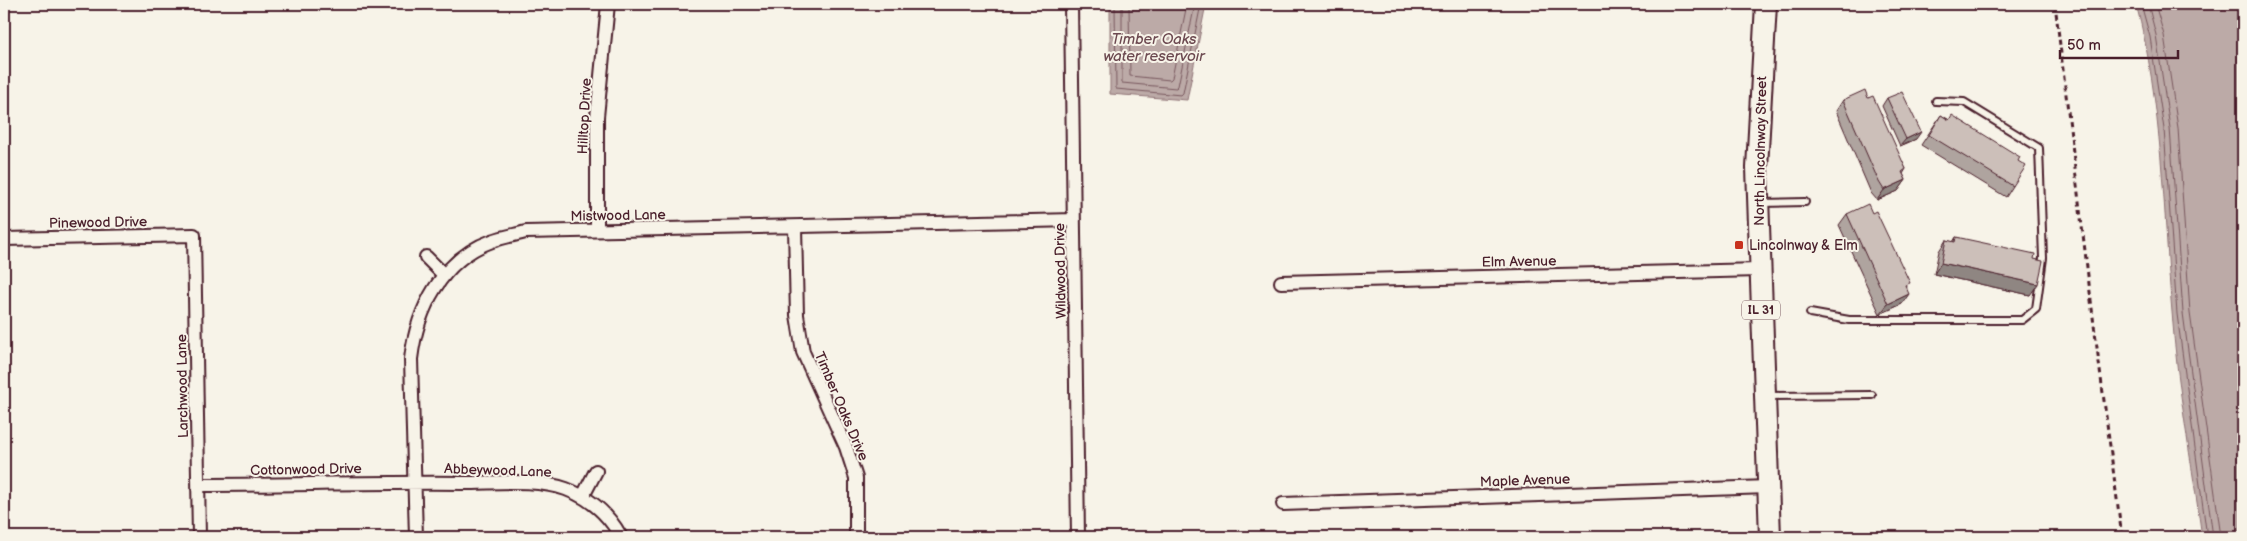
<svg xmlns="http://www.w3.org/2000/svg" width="2247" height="541" viewBox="0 0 2247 541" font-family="'Balsamiq Sans',sans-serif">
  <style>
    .water { fill: #bcaaa7; stroke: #8e7275 }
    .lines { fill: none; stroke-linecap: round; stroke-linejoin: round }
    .shore { stroke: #78575d; stroke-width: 1 }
    .lane-casing { stroke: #4a1f2b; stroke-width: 10 }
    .street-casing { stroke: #4a1f2b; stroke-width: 16 }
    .primary-casing { stroke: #4a1f2b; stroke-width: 24 }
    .path { stroke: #4a1f2b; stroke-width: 3; stroke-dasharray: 5 4; stroke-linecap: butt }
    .lane { stroke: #f7f3e8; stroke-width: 6 }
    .street { stroke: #f7f3e8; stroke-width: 12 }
    .primary { stroke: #f7f3e8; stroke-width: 20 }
    .wall { fill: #afa49f; stroke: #4a1f2b }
    .shaded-wall { fill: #8f8682; stroke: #4a1f2b }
    .building { fill: #ccbfb9; stroke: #4a1f2b }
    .poi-dot { fill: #c8321e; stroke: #f7f3e8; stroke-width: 2 }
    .labels { text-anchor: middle; stroke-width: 4; stroke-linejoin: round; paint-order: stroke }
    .shield { fill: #f7f3e8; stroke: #7e5f64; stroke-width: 1 }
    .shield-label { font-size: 12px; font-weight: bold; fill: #4a1f2b }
    .street-label { font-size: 14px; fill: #4a1f2b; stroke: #f7f3e8 }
    .poi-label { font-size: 14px; fill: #4a1f2b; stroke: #f7f3e8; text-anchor: start }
    .water-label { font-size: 15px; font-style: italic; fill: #6c4950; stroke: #f7f3e8 }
  </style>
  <rect width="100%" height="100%" fill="#f7f3e8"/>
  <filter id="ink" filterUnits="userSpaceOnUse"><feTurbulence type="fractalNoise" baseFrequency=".02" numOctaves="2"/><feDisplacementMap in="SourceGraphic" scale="10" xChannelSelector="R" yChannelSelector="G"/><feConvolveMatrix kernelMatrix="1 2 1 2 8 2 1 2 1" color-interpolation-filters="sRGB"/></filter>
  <g filter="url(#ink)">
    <path class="water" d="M1110 4H1206L1187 100 1110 94Z
      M2136 4H2243V537H2202C2192 463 2177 386 2172 312 2163 209 2163 104 2136 4Z"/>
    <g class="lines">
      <path class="shore" d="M1115 4 1116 89 1181 95 1183 93 1201 4
        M1122 4V83L1176 88 1178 86 1195 4
        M1129 4 1130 76 1170 80 1172 78 1187 4
        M2141 4 2150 37 2164 129 2177 314 2207 537
        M2148 4 2156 35 2170 128 2183 313 2213 537
        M2155 4 2164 35 2178 128 2190 313 2221 537"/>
      <g class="lane-casing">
        <path id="lane" d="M1761 203 1805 202
          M1810 313 1849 320H2022L2036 309 2043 258 2039 148 1964 102 1936 101
          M1768 396 1872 395"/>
      </g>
      <g class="street-casing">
        <path id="street" d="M1071 4 1078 537
          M795 227 797 315 803 352 846 447 856 478V537
          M597 230V117L608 4
          M4 239 194 235 199 537
          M426 257 444 275
          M1281 282 1759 270
          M199 485C287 485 376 482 464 483 496 483 535 478 566 489 590 498 609 515 621 537
          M583 496 596 471
          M1283 504 1768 487
          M416 537 411 359C417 309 442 259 492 241 503 237 515 235 526 232L1074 220"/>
      </g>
      <g class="primary-casing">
        <path id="primary" d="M1766 4 1757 168 1770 537"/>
      </g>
      <path class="path" d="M2055 4 2094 325 2122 537"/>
      <use href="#lane" class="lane"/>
      <use href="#street" class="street"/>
      <use href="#primary" class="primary"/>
    </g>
    <path class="wall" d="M1868 98 1906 169 1903 174 1906 180 1898 191 1877 200 1871 193 1836 111 1843 100Z
      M1887 98 1916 139 1900 146 1882 106Z
      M1941 115 2018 161 2013 186 2006 197 1921 145Z
      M1872 213 1907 288 1902 304 1880 314 1839 225 1847 214Z
      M1956 237 2034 259 2030 295 1934 274 1939 251 1946 240 1953 242Z"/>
    <path class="shaded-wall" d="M1921 132 1916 139 1900 146 1906 139Z
      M1906 180 1898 191 1877 200 1884 190Z
      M1941 263 2038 284 2030 295 1934 274Z
      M1909 294 1902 304 1880 314 1888 304Z"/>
    <path class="building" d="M1865 90 1868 98 1873 96 1906 169 1902 172 1906 180 1884 190 1879 182 1843 100Z
      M1902 92 1921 132 1906 139 1887 98Z
      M1941 115 1949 120 1952 115 2020 157 2018 161 2026 166 2013 186 1929 135Z
      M1868 204 1872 213 1876 211 1910 283 1905 285 1909 294 1888 304 1847 214Z
      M1956 237 2035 254 2034 259 2043 261 2038 284 1941 263 1946 240 1955 242Z"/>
  </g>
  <rect class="poi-dot" x="1734" y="240" width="10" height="10" rx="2.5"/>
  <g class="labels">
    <rect class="shield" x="1742" y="300.5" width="38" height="19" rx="4"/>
    <g class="shield-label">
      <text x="1761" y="314">IL 31</text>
    </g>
    <g class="street-label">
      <text transform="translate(584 116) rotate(-87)" y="5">Hilltop Drive</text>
      <text transform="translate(1760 151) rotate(-89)" y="5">North Lincolnway Street</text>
      <text transform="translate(618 215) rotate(-1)" y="5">Mistwood Lane</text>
      <text transform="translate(98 222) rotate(-1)" y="5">Pinewood Drive</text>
      <text transform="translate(1519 261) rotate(-1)" y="5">Elm Avenue</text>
      <text transform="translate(1060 271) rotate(-91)" y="5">Wildwood Drive</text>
      <text transform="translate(182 386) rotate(-91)" y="5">Larchwood Lane</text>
      <text transform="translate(842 406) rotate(67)" y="5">Timber Oaks Drive</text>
      <text transform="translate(306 469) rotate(-1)" y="5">Cottonwood Drive</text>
      <text transform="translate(498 470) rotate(2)" y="5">Abbeywood Lane</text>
      <text transform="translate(1525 480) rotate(-2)" y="5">Maple Avenue</text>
    </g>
    <g class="poi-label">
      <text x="1749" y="250">Lincolnway &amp; Elm</text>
    </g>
    <g class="water-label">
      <text x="1154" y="44">Timber Oaks<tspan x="1154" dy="17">water reservoir</tspan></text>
    </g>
  </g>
  <rect width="2247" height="541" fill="none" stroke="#f7f3e8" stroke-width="20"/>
  <rect x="10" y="10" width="2227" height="521" fill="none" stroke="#4a1f2b" stroke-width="2" filter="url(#ink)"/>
  <path d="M2060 50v8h118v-8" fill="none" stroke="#4a1f2b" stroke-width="2.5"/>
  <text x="2067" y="50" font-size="15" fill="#4a1f2b" stroke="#f7f3e8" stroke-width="4" paint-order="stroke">50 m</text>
</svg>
